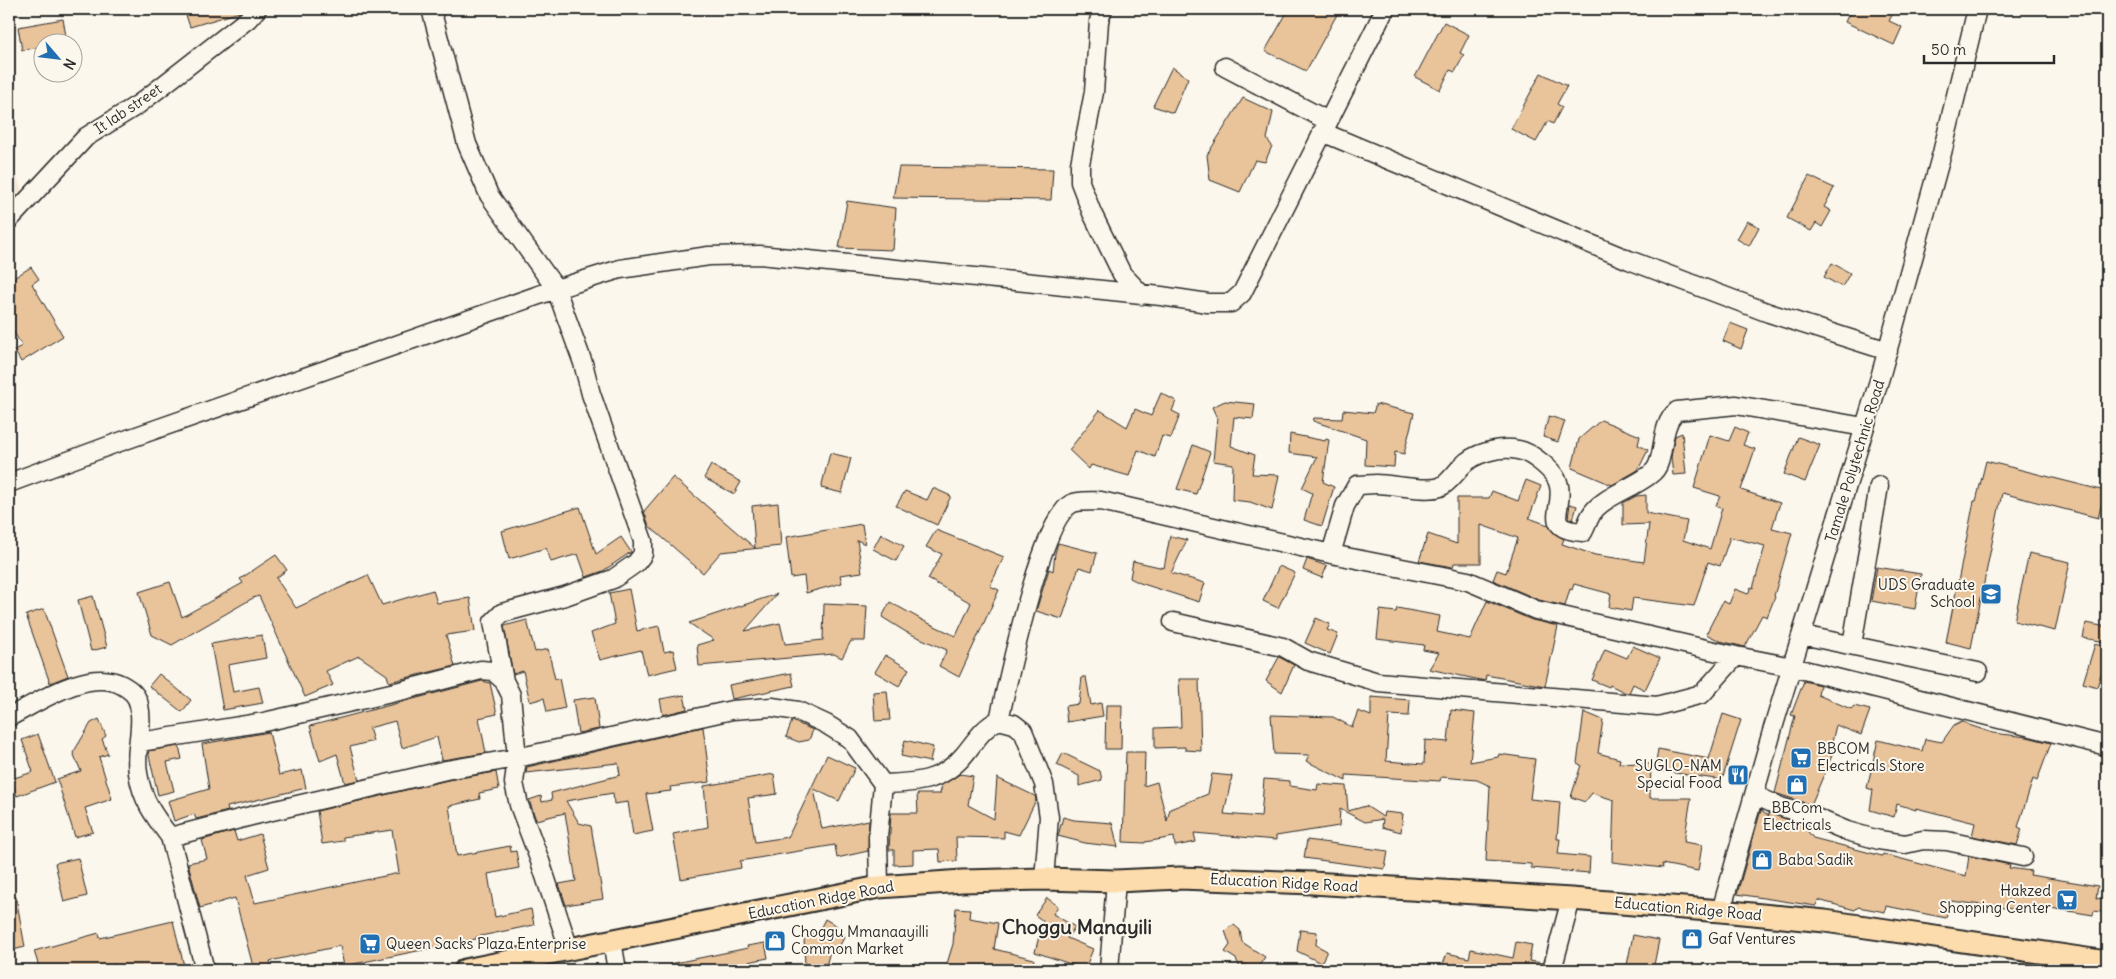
<svg xmlns="http://www.w3.org/2000/svg" width="2116" height="979" viewBox="0 0 2116 979" font-family="Delius,sans-serif">
  <style>
    .built { fill: #f6e7d3 }
    .building { fill: #e9c39a; stroke: #2b2b2b }
    .lines { fill: none; stroke-linecap: round; stroke-linejoin: round }
    .minor-casing { stroke: #2b2b2b; stroke-width: 21 }
    .major-casing { stroke: #2b2b2b; stroke-width: 25 }
    .minor { stroke: #fbf7ec; stroke-width: 18 }
    .major { stroke: #fcdcac; stroke-width: 21 }
    .labels { text-anchor: middle; stroke-width: 4; stroke-linejoin: round; paint-order: stroke }
    .street-label { font-size: 15px; fill: #2b2b2b; stroke: #fbf7ec }
    .poi-label { font-size: 15px; fill: #2b2b2b; stroke: #fbf7ec; text-anchor: start }
    .district-label { font-size: 20px; font-weight: bold; fill: #2b2b2b; stroke: #fbf7ec }
  </style>
  <rect width="100%" height="100%" fill="#fbf7ec"/>
  <filter id="ink" filterUnits="userSpaceOnUse"><feTurbulence type="fractalNoise" baseFrequency=".02" numOctaves="2"/><feDisplacementMap in="SourceGraphic" scale="10" xChannelSelector="R" yChannelSelector="G"/><feConvolveMatrix kernelMatrix="1 2 1 2 8 2 1 2 1" color-interpolation-filters="sRGB"/></filter>
  <g filter="url(#ink)">
    <path class="built" d="M9 155 22 192 9 207Z"/>
    <path class="building" d="M184 9H240V12L190 27Z
      M1289 9H1340L1306 71 1265 51Z
      M1851 9H1895L1889 21 1902 27 1894 45 1845 22Z
      M63 19 67 42H42V47L22 50 18 27Z
      M1444 22 1469 35 1460 53 1464 55 1455 72 1450 70 1440 90 1415 77Z
      M1172 67 1188 78 1173 113 1153 106Z
      M1541 73 1567 86 1557 104 1562 107 1553 124 1548 121 1536 142 1511 129Z
      M1243 98 1273 112 1267 139 1272 146 1265 162 1255 160 1240 192 1210 180 1207 155Z
      M899 167 1053 169 1051 200 893 198Z
      M1809 176 1834 188 1824 207 1831 211 1822 227 1816 223 1811 231 1787 218Z
      M847 201 896 208 893 250 839 248Z
      M1747 221 1759 227 1749 246 1737 239Z
      M1832 263 1850 273 1842 287 1824 277Z
      M31 267 39 279 32 284 63 336 21 362 14 350 22 346 9 324V281Z
      M1730 323 1748 330 1741 349 1723 341Z
      M1161 393 1176 401 1172 411 1180 415 1171 438 1162 436 1155 457 1138 450 1129 476 1091 465 1089 469 1069 450 1100 410 1127 427 1135 409 1151 416Z
      M1225 401 1255 404 1253 419 1234 417 1231 446 1255 455 1252 474 1279 475 1272 510 1250 502 1232 500 1233 464 1213 461 1217 418 1212 407Z
      M1376 404 1414 413 1404 454 1395 452 1394 467 1365 465 1366 439 1313 421 1314 418 1342 419 1343 410 1373 413Z
      M1549 416 1565 421 1558 442 1543 437Z
      M1601 420 1640 436 1638 445 1648 450 1638 470 1612 485 1572 468 1579 439Z
      M1735 427 1748 433 1743 445 1755 449 1741 490 1780 503 1772 528 1792 533 1774 596 1775 597 1767 617 1762 615 1745 647 1720 641 1706 634 1723 601 1729 604 1735 589 1748 594 1751 587 1753 588 1765 546 1730 537 1720 566 1708 562 1694 606 1633 598 1631 611 1609 607 1611 594 1574 584 1572 590 1570 589 1565 606 1539 600 1493 580 1497 570 1506 573 1518 538 1481 525V563H1454L1453 567 1419 561 1428 534 1457 544V498H1489L1492 491 1518 501 1526 480 1541 486 1529 518 1548 525 1555 534 1564 539 1562 544 1595 555 1644 562 1649 524 1623 525V503L1636 496 1646 495V513L1687 521 1683 540 1710 549 1722 508 1716 506 1720 496 1694 488 1710 435 1729 441Z
      M1682 433 1686 474 1673 475 1671 457 1675 436Z
      M1290 434 1325 441 1326 439 1329 440 1323 482 1334 487 1322 526 1304 520 1312 493 1302 488 1317 457 1289 453Z
      M1798 437 1820 445 1805 482 1784 474Z
      M1193 445 1210 452 1196 494 1177 489Z
      M830 453 851 458 842 493 821 488Z
      M1986 461 2105 491 2098 518 2002 493 1971 648 1946 642 1974 501H1976Z
      M711 465 741 482 734 494 704 478Z
      M673 477 755 548 752 506 778 503 781 546 721 552 703 573 649 526 644 511Z
      M933 488 951 496 937 525 896 506 905 491 927 500Z
      M1570 504 1577 506 1573 520 1568 518Z
      M580 507 596 554 621 537 631 552 603 571 586 577 578 554 551 562 546 548 509 559 502 531Z
      M862 524 865 544 857 540 862 572 840 575 842 583 806 593 804 576 791 578 786 537Z
      M936 530 1004 557 990 586 999 590 959 677 939 666 947 650 906 632 882 617 890 602 924 621 956 636 971 603 928 579 942 554 926 547Z
      M881 534 904 546 896 561 873 549Z
      M1170 536 1187 540 1171 573 1205 583 1199 602 1140 583 1130 578 1133 561 1164 568Z
      M1058 543 1097 553 1092 571 1079 567 1062 619 1036 611 1049 569 1053 571 1055 553Z
      M2029 553 2070 562 2055 631 2014 621Z
      M276 555 287 570 276 578 296 608 368 575 382 605 433 590 437 603 470 598 475 631 446 635 455 666 389 682 387 675 359 656 326 671 333 685 305 697 259 596 253 598 172 645 152 635 139 592 170 582 182 617 243 583 240 579Z
      M1307 559 1327 566 1322 578 1303 570Z
      M1279 566 1295 573 1278 608 1263 601Z
      M1877 567 1921 574 1915 609 1871 601Z
      M629 589 637 631 659 626 664 652 673 650 677 668 647 675 641 650 600 660 591 633 615 624 609 593Z
      M777 594 745 631 780 623 785 644 823 640 824 604 867 606 865 641H851L842 658 834 654 699 666 697 645 714 640 689 623Z
      M93 596 107 647 91 651 78 600Z
      M1487 601 1532 620 1558 626 1545 686 1486 675 1485 681 1429 669 1439 653 1423 650 1424 645 1377 639 1380 610 1396 612 1397 608 1440 616 1437 632 1470 639Z
      M44 609 68 676 50 683 26 615Z
      M1316 618 1330 624 1327 630 1338 634 1330 654 1305 643Z
      M527 620 535 652 548 649 555 679 559 678 565 708 547 712 544 698 530 702 523 671 513 674 504 626Z
      M2086 623 2107 627 2106 642 2083 638Z
      M262 635 266 658 228 665 233 692 259 687 263 703 223 710 211 644Z
      M2095 644 2107 648V655L2097 687 2083 683Z
      M1633 646 1660 658 1645 690 1633 684 1629 693H1626L1610 685 1609 687 1592 680 1605 649 1627 658Z
      M885 655 909 669 899 686 875 672Z
      M1279 657 1294 665 1282 692 1266 681Z
      M791 673 794 686 732 699 729 685Z
      M159 674 191 700 182 712 149 686Z
      M1082 677H1086L1091 705 1101 703 1103 716 1067 722 1065 706 1079 704Z
      M1179 679H1199L1201 751 1185 750V747L1155 748V728L1181 727Z
      M482 681 490 683 497 714 479 718 486 753 442 760 437 737 402 748 395 721 369 728 373 741 350 747 359 780 345 783 337 754 320 761 310 726Z
      M1804 681 1820 685 1818 695 1851 709 1854 706 1870 710 1861 735 1836 725 1830 751 1833 753 1811 805 1775 793 1795 716 1791 715Z
      M887 691 890 720 875 721 873 692Z
      M684 695 687 709 663 715 660 699Z
      M595 697 599 729 578 733 573 700Z
      M1371 697 1410 700 1409 716 1389 715 1386 761 1424 764 1425 740 1448 742 1451 710 1475 713 1470 762 1498 757 1499 754 1535 759 1530 799 1560 802 1557 839H1560L1558 854 1590 857 1589 873 1531 868V864L1486 861 1490 786 1477 780 1441 777 1440 781 1346 775V781L1306 761 1309 755 1274 754 1271 715 1333 717 1352 727 1358 711 1371 716Z
      M1106 705H1122L1121 749H1105Z
      M1584 712 1603 720 1598 753 1620 759 1619 763 1651 764 1650 798H1691L1684 842 1702 845 1698 871 1662 864 1663 868 1612 862 1614 800 1592 793 1585 802 1571 797 1581 765 1577 763Z
      M1723 714 1741 720 1722 780 1655 770 1658 749 1709 759Z
      M99 719 106 736 102 739 108 754 99 757 112 799 85 808 93 832 75 837 57 779 81 771 73 753 91 723Z
      M792 721 813 730 809 740 799 742 786 737Z
      M1962 721 1969 725 1993 733 2027 737 2051 743 2037 781 2033 779 2018 827 2022 829 2017 845 1972 836 1975 823 1916 808V810L1897 804 1894 817 1870 810 1873 790 1867 788 1878 740 1922 751 1925 739 1942 742 1954 725Z
      M703 727 710 782 670 787 671 791 646 794 653 831 633 835 628 802 614 804 613 793 566 801 579 823 591 826 603 899 566 905 559 884 576 881 565 813 536 820 529 800 541 796 542 802 552 800 551 793 620 775 618 763 526 773 527 767Z
      M269 732 279 775 302 770 306 788 227 807 228 811 196 819 194 814 174 821 168 801 209 789 202 744Z
      M38 734 55 782 17 796 11 779 33 772 22 740Z
      M905 740 933 747 930 762 901 756Z
      M179 746 182 759 167 762 174 791 158 795 148 751Z
      M1126 752H1145L1144 786 1157 782 1167 821 1170 809 1208 794 1212 774 1232 776 1224 814 1261 817 1264 779 1290 781V786L1317 790 1318 784 1346 786 1348 811 1366 806 1383 817 1384 812 1403 814 1401 832 1382 827 1383 819 1365 822 1340 809 1339 826 1276 836V840L1194 833 1196 842 1175 846 1174 837 1145 842V843L1123 842Z
      M1063 753 1100 771 1102 780 1079 786V776L1057 765Z
      M827 755 855 768 839 801 814 789 822 829 869 820 868 851 837 858 835 845 740 861 741 868 681 879 673 834 708 827 704 786 774 774 777 794 748 798 755 842 788 837Z
      M496 772 499 789 479 793 480 799 449 806 457 856 510 846 511 852 516 851 519 868 488 874 495 917 531 909 534 925 476 937V939L344 966 340 946 270 961 272 970H254L235 898 200 908 188 863 207 859 202 840 234 831 237 841 260 834 269 868 247 875 255 903 399 873 392 830 343 837V841L322 844 317 811 448 780Z
      M960 774 973 776 968 805 994 819 997 778 1035 796 1036 800 1019 835 1004 831V838L956 837 957 861 940 862 939 849 913 850V864L894 865V850H889L891 813H918L917 794H940L942 785Z
      M1761 810 1769 816V813L1802 824 1813 838 1882 856 1883 854 1966 876 1969 856 2010 865 2009 868 2031 871 2030 875 2098 886 2096 898 2107 900V913L2094 911 2093 915 2044 907 2043 913 1951 901 1946 918 1886 906 1885 912 1858 907 1855 910 1818 900 1816 906 1737 894Z
      M1063 817 1074 820 1112 823 1118 847 1085 843 1058 836Z
      M1307 840 1388 851 1385 869 1304 858Z
      M78 858 87 896 64 902 55 863Z
      M16 897 25 947 9 951V898Z
      M1047 898 1058 906 1053 914 1075 927 1067 938 1093 949 1085 969 1035 952 1043 921 1035 915Z
      M956 908 970 909 969 918 998 923 994 949 1034 959 1031 970H973L960 967 959 970H945L953 944Z
      M825 919 837 926 835 930 845 936 835 954 830 951 825 970H805L804 934 818 933Z
      M173 921 185 970H117L115 964 93 970H40L34 951 99 933 100 938Z
      M1234 925 1240 930 1242 942 1265 957 1256 970 1243 963 1244 970H1241L1236 959 1225 952 1230 945 1225 931 1229 927Z
      M1300 930 1317 932 1316 945 1327 951 1321 963 1297 951Z
      M1633 935 1659 940 1653 970 1627 965Z
      M1516 942 1532 945 1529 961 1543 963 1542 970H1441L1447 953 1469 958 1471 949 1513 958Z
      M765 943 768 958 748 962 749 970H671L670 964 748 948 747 946Z"/>
    <g class="lines">
      <g class="minor-casing">
        <path id="minor" d="M431 9 467 144 489 195 556 289 583 363 591 394 643 541V554L636 563 613 579 565 596 502 613 493 622 504 681
          M1103 9 1099 21 1094 92 1080 164V182L1092 213 1122 274 1142 295
          M1225 67 1328 121
          M1322 132 1629 260 1769 313 1888 351
          M9 220 86 137 139 104 248 19 257 9
          M9 483 111 445 556 289 620 269 709 256 760 255 1161 296 1208 303H1231L1242 293 1385 9
          M1331 554 1345 506 1357 485C1363 485 1370 484 1376 484 1392 484 1426 492 1440 487 1448 484 1456 472 1462 466 1474 453 1500 446 1518 450 1531 452 1557 472 1559 486 1564 510 1541 529 1583 532 1586 527 1588 520 1591 515 1600 497 1640 486 1654 471 1666 459 1659 425 1677 411L1736 405 1864 427
          M1173 622 1283 647 1308 661 1378 682 1657 706 1702 694 1736 656
          M1802 635 1978 672
          M1852 645 1879 486
          M9 717C39 702 89 667 122 685 131 690 137 695 139 705 144 728 134 751 138 773 142 800 154 816 170 837L255 815 446 770 517 758 732 710 772 707 798 711 826 724 850 739 883 784
          M999 720 1014 724 1023 731 1044 784 1049 817 1044 879
          M140 742 264 722 404 690 481 670 493 671 504 681 511 695 517 758 514 783 519 805 540 861 569 949
          M1754 795 1781 807 1814 817 1847 831 1879 840 1905 844 1923 840 1947 841 2023 857
          M170 837 205 970
          M879 887 878 837 883 784C915 783 942 782 964 755 975 742 983 727 999 720 1008 681 1041 520 1071 504 1078 500 1093 502 1101 501L1331 554 1468 581 1536 610 1736 656 1792 667 2107 746
          M1721 911 1773 728 1881 374 1942 153 1977 9
          M612 941 617 970
          M1109 970 1116 881
          M1552 970 1571 899
          M2057 970 2059 955"/>
      </g>
      <g class="major-casing">
        <path id="major" d="M465 970 879 887 962 881 1044 879 1116 881 1180 878 1312 883 1571 899 1721 911 1825 921 2107 962"/>
      </g>
      <use href="#minor" class="minor"/>
      <use href="#major" class="major"/>
    </g>
  </g>
  <defs>
    <g id="school-square" transform="scale(1.125)"><rect x="-9" y="-9" width="18" height="18" rx="4" fill="#1f6fb2" stroke="#fbf7ec"/><path d="M0-5L7-2L0 1L-7-2ZM-4 1L0 2.5L4 1V4Q0 6-4 4Z" fill="#fff"/></g>
    <g id="supermarket-square" transform="scale(1.125)"><rect x="-9" y="-9" width="18" height="18" rx="4" fill="#1f6fb2" stroke="#fbf7ec"/><path d="M-6-5.5h2.5l.6 2H6L4.5 2H-2.5L-4.4-4H-6ZM-1.5 3.2a1.3 1.3 0 1 0 .1 0ZM3 3.2a1.3 1.3 0 1 0 .1 0Z" fill="#fff"/></g>
    <g id="restaurant-square" transform="scale(1.125)"><rect x="-9" y="-9" width="18" height="18" rx="4" fill="#1f6fb2" stroke="#fbf7ec"/><path d="M-5-6h1v4h1v-4h1v4h1v-4h1v5L-1.5 .5V6h-2V.5L-5-1ZM5-6V6H3V1.5H1.5Q1.5-4 5-6Z" fill="#fff"/></g>
    <g id="shop-square" transform="scale(1.125)"><rect x="-9" y="-9" width="18" height="18" rx="4" fill="#1f6fb2" stroke="#fbf7ec"/><path d="M-5-2.5h2.3a2.7 3.5 0 0 1 5.4 0H5L5.5 6h-11ZM-1.5-2.5h3a1.5 2.3 0 0 0-3 0Z" fill="#fff"/></g>
  </defs>
  <g fill-rule="evenodd">
    <use href="#school-square" x="1991" y="594"/>
    <use href="#supermarket-square" x="1801" y="758"/>
    <use href="#restaurant-square" x="1738" y="775"/>
    <use href="#shop-square" x="1797" y="785"/>
    <use href="#shop-square" x="1762" y="860"/>
    <use href="#supermarket-square" x="2067" y="900"/>
    <use href="#shop-square" x="1692" y="939"/>
    <use href="#shop-square" x="775" y="941"/>
    <use href="#supermarket-square" x="370" y="944"/>
  </g>
  <g class="labels">
    <g class="street-label">
      <text transform="translate(128 109) rotate(-34)" y="5">It lab street</text>
      <text transform="translate(1855 461) rotate(-73)" y="5">Tamale Polytechnic Road</text>
      <text transform="translate(1284 883) rotate(3)" y="5">Education Ridge Road</text>
      <text transform="translate(821 900) rotate(-11)" y="5">Education Ridge Road</text>
      <text transform="translate(1688 909) rotate(5)" y="5">Education Ridge Road</text>
    </g>
    <g class="poi-label">
      <text x="1975" y="590" text-anchor="end">UDS Graduate<tspan x="1975" dy="17">School</tspan></text>
      <text x="1817" y="754">BBCOM<tspan x="1817" dy="17">Electricals Store</tspan></text>
      <text x="1722" y="771" text-anchor="end">SUGLO-NAM<tspan x="1722" dy="17">Special Food</tspan></text>
      <text x="1797" y="813" text-anchor="middle">BBCom<tspan x="1797" dy="17">Electricals</tspan></text>
      <text x="1778" y="865">Baba Sadik</text>
      <text x="2051" y="896" text-anchor="end">Hakzed<tspan x="2051" dy="17">Shopping Center</tspan></text>
      <text x="791" y="937">Choggu Mmanaayilli<tspan x="791" dy="17">Common Market</tspan></text>
      <text x="1708" y="944">Gaf Ventures</text>
      <text x="386" y="949">Queen Sacks Plaza Enterprise</text>
    </g>
    <g class="district-label">
      <text x="1077" y="934">Choggu Manayili</text>
    </g>
  </g>
  <rect width="2116" height="979" fill="none" stroke="#fbf7ec" stroke-width="30"/>
  <rect x="15" y="15" width="2086" height="949" fill="none" stroke="#2b2b2b" stroke-width="2" filter="url(#ink)"/>
  <g transform="translate(58 58) rotate(118)"><circle r="24" fill="#fbf7ec" stroke="#a8a59f"/>
  <path d="M0-4L9 19L0 12L-9 19Z" fill="#1f6fb2"/>
  <text y="-8" font-size="14" font-weight="bold" text-anchor="middle" fill="#2b2b2b">N</text>
  </g>
  <path d="M1924 55v8h130v-8" fill="none" stroke="#2b2b2b" stroke-width="2.5"/>
  <text x="1931" y="55" font-size="15" fill="#2b2b2b" stroke="#fbf7ec" stroke-width="4" paint-order="stroke">50 m</text>
</svg>
